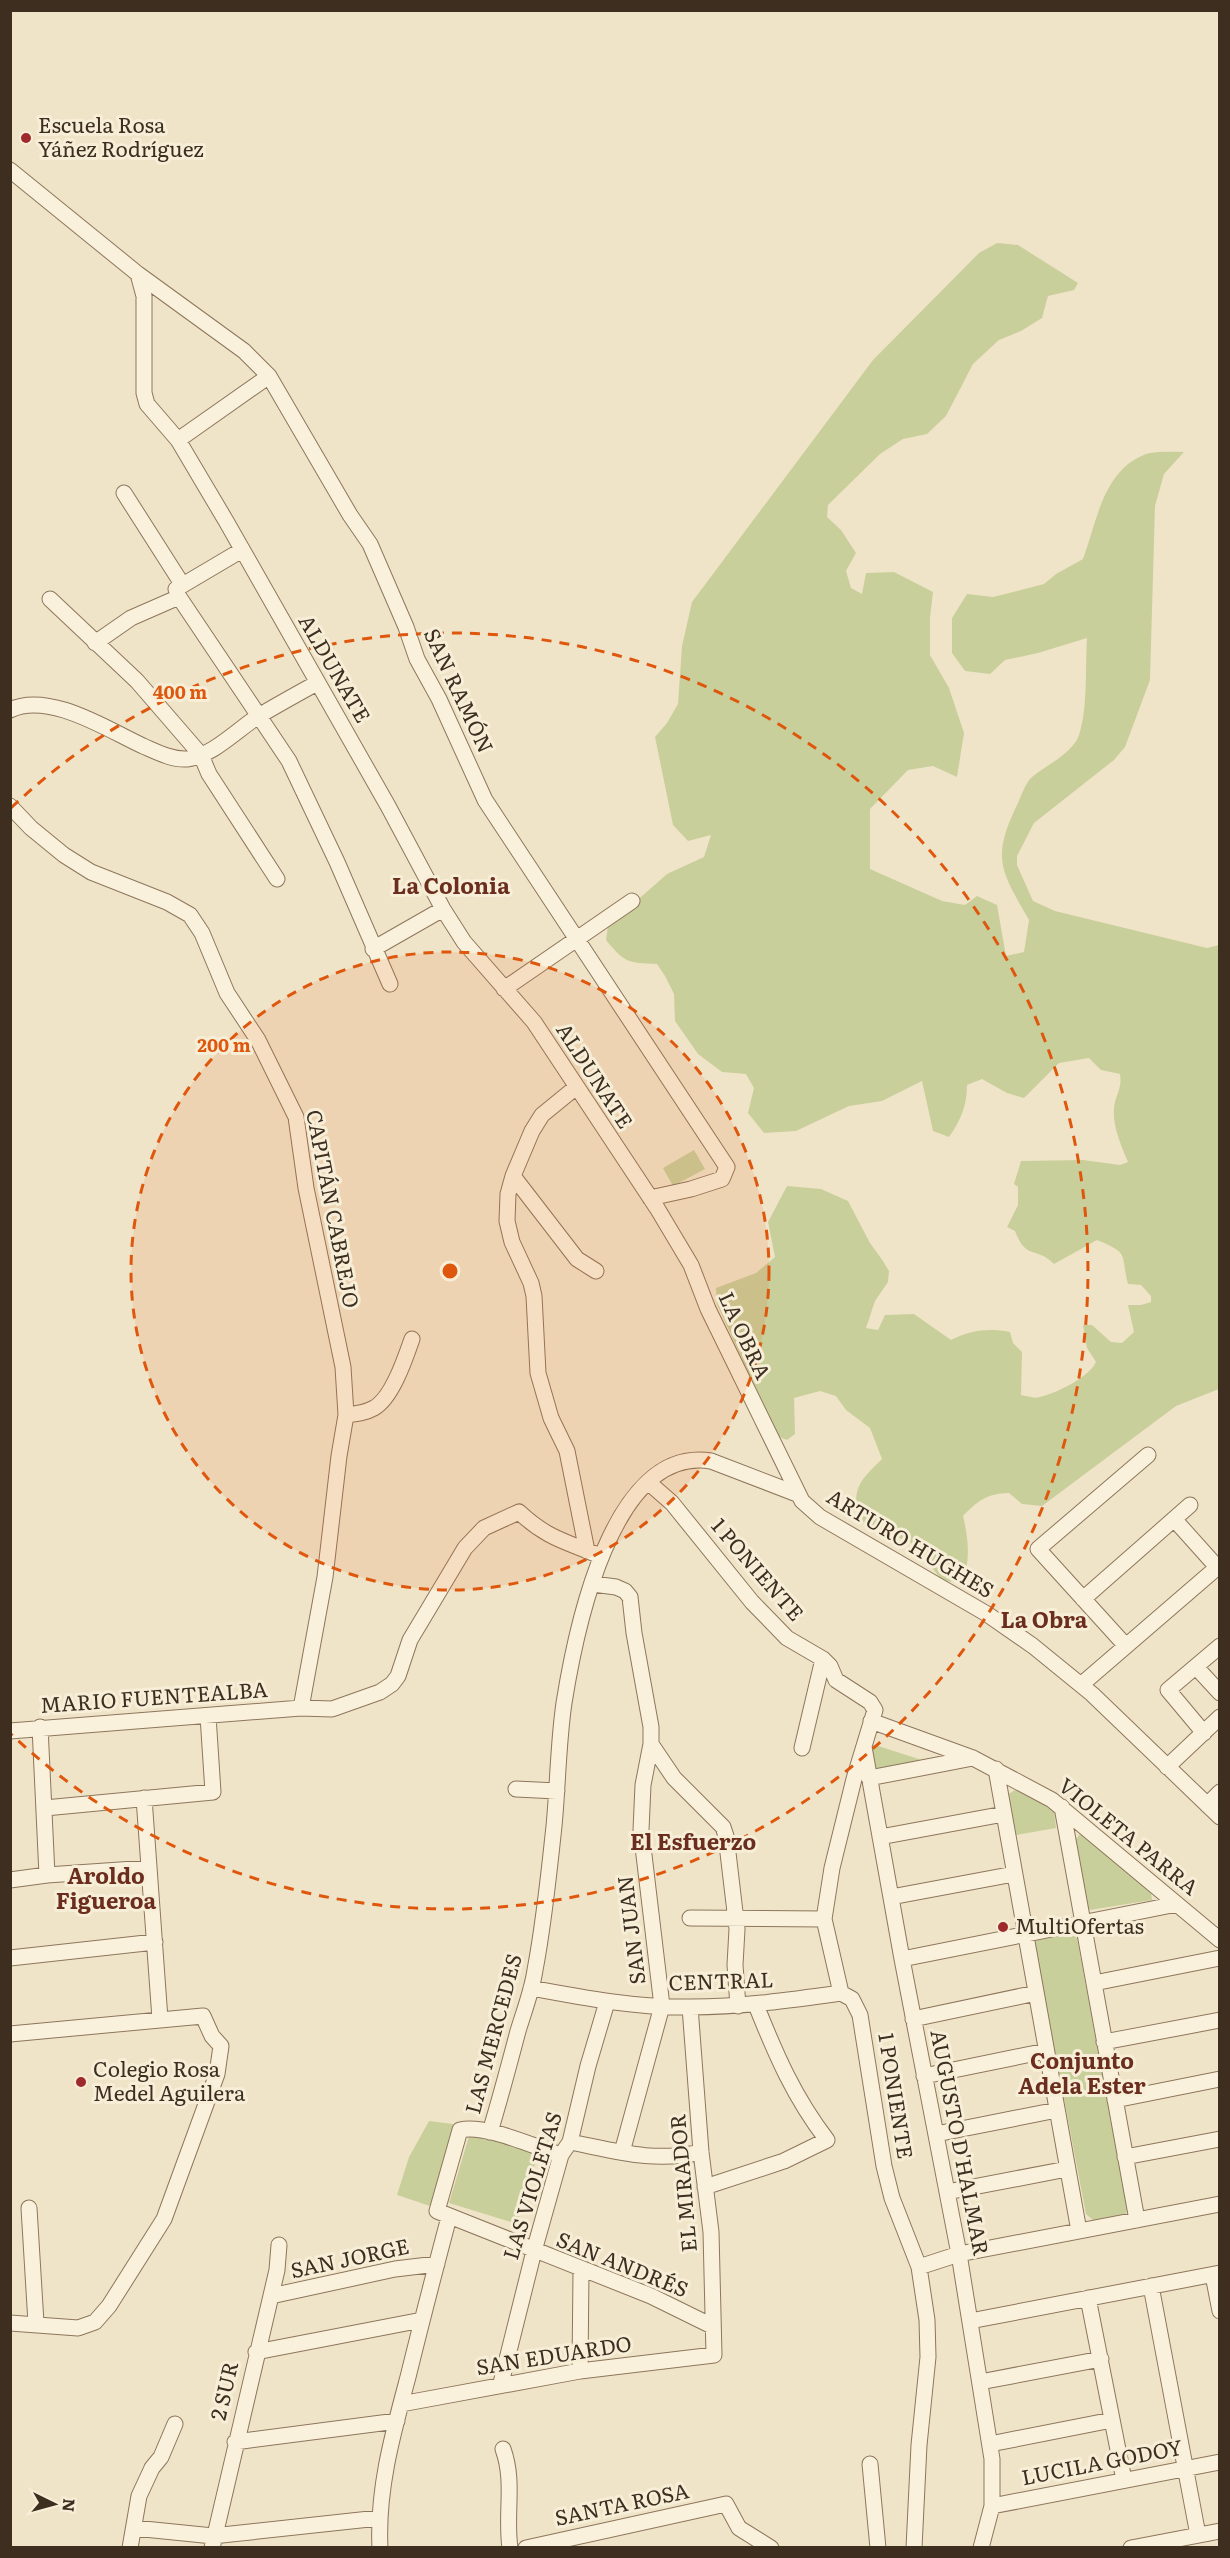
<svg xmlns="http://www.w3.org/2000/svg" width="1230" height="2558" viewBox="0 0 1230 2558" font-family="Literata,serif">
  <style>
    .green { fill: #c9cf9b }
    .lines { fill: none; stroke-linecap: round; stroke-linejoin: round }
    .minor-casing { stroke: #8d765c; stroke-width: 17 }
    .minor { stroke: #faf1dc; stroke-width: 15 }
    .ring { fill: none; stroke: #df570d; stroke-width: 3; stroke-dasharray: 10 8 }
    .poi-dot { fill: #9e2a2b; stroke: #f7eed8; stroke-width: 2 }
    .labels { text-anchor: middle; stroke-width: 6; stroke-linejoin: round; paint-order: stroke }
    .poi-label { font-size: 21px; fill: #3d2e20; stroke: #f7eed8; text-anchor: start }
    .street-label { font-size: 21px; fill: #3d2e20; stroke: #f7eed8 }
    .neighbourhood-label { font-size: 22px; font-weight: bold; fill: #6b2e1e; stroke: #f7eed8 }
    .centre { fill: #df570d; stroke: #f7eed8; stroke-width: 3 }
    .ring-label { font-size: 18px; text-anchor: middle; font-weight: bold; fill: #df570d; stroke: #f7eed8; stroke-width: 6; stroke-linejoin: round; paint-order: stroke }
  </style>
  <rect width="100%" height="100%" fill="#f0e4c8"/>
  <path class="green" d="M997 243 1018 245 1078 283 1074 290 1048 296 1042 318 1021 331 999 340 973 364 946 416 927 434 903 439 880 454 828 505 827 517 841 530 856 553 846 571 851 588 862 594 866 573 894 572 933 592 930 618V655L949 688 964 733 957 777 933 766 908 770 870 809V869L942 901 965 905 977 896 997 905 1006 956 1024 952 1029 920C1001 871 991 859 1017 805 1021 797 1025 783 1032 777 1045 766 1073 753 1079 735 1088 708 1085 667 1087 638L1038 653 1005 660 990 674 965 671 952 653V618L967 594 993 597 1044 584 1056 574 1083 559C1097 521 1103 470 1146 454 1157 451 1172 452 1184 452L1164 474 1155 506 1150 680 1125 747 1114 760 1034 823 1017 856V865L1033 901 1055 911 1207 948 1219 945V1389L1176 1406 1042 1506 1022 1504 1009 1493C986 1494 979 1500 963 1516 968 1536 972 1566 960 1582L943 1581 910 1542 873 1528 858 1518C852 1486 861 1480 882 1459L870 1428 846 1410 836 1396 820 1391 794 1398 795 1434 787 1440 777 1436 717 1304 716 1288 756 1273 775 1257 768 1222 787 1186 821 1189 848 1201 870 1243 883 1261 889 1271 888 1282 875 1301 866 1328 878 1330 885 1315 914 1314 951 1340C971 1330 988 1328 1010 1332L1013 1343 1022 1352 1021 1395C1027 1396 1034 1399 1040 1397 1057 1393 1089 1377 1096 1362L1087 1348 1083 1325H1092L1111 1342 1122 1343 1134 1332 1128 1305H1141L1151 1302V1296L1141 1285 1128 1284C1120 1254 1131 1254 1097 1240L1054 1264C1036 1246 1026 1261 1015 1231L1007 1227 1018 1205V1187L1014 1184 1021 1161 1083 1160 1120 1165 1128 1162C1121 1145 1110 1121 1115 1102 1118 1091 1122 1086 1120 1074L1101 1070 1089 1058 1059 1063 1024 1098 1007 1093 982 1079 967 1085C967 1105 961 1120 949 1137L933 1131 922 1081 882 1101 849 1106 796 1131 764 1133 748 1113 754 1088 746 1074 722 1072 698 1054 675 1021 674 994 665 976 657 964C627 963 624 962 606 940L608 926 667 874 704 857 711 835 688 841 673 825 655 737 667 723 678 704 682 646 692 602 873 360 979 253Z
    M694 1150 705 1169 673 1186 663 1168Z
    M872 1744 931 1763 871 1772 869 1750Z
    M1015 1790 1054 1810 1056 1828 1016 1835 1013 1821H1011L1007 1795Z
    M1080 1834 1151 1892 1152 1900 1090 1910 1088 1907 1075 1840Z
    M1071 1934 1077 1938 1127 2209 1126 2214 1093 2220 1086 2214 1034 1941Z
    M429 2121 453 2124 455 2130 433 2207 397 2195 409 2157Z
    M470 2133 538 2154 517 2224 449 2203Z"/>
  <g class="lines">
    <g class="minor-casing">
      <path id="minor" d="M10 170 138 274 244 351 269 376 350 515 370 544 406 627 417 659 439 699 485 800 727 1167 722 1179 691 1189 650 1198
        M138 274 144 296V393L147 404 178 440 226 521 388 806 443 909 464 942 534 1022 657 1208 691 1265 708 1309 802 1501 820 1517 987 1614 1033 1646 1092 1694 1220 1817
        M178 440 269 376
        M124 493 182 584
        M242 550 176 589 179 597 289 761 337 862 390 984
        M50 599 137 681 201 755 209 774 277 879
        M95 643 131 618 179 597
        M10 710C49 691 108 730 143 746 157 752 172 760 187 759 212 756 236 731 257 717 277 705 297 694 317 683
        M10 806 31 828 64 855 91 872 167 902 190 915 202 933 227 993 258 1040 296 1117 306 1188 343 1367 346 1415 339 1456 325 1577 301 1708
        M373 949 443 909
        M504 989 632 901
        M575 1088 542 1115 532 1131 513 1176 508 1194 507 1221 512 1242 531 1283 534 1296 538 1373 551 1418 567 1451 587 1551
        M513 1176 577 1259 596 1271
        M346 1415C356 1414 365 1413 374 1408 392 1398 405 1359 412 1339
        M648 1482 672 1503 752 1602 787 1638 823 1659 830 1666 836 1680 870 1702 875 1710 854 1779 832 1868 824 1919 841 1993
        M1174 1519 1217 1567
        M593 1584 616 1587 625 1591 630 1597 634 1633 651 1727V1744L643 1785 641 1830 662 2006 622 2152
        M1083 1599 1190 1505
        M1126 1646 1038 1549 1148 1455
        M1196 1667 1220 1693
        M1082 1684 1220 1565
        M871 1721 973 1758 1052 1800 1220 1940
        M40 1727 47 1875
        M10 1731 301 1708 332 1709 380 1692 392 1684 398 1676 410 1640 465 1548 484 1528 519 1512C548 1539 565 1541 600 1556
        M1204 1733 1168 1690 1220 1646
        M651 1744 674 1778 723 1827 726 1836 737 1929 735 1965 738 2006
        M864 1747 902 1959 959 2254 992 2459V2506L981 2548
        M802 1748 823 1659
        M1167 1767 1220 1717
        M996 1769 1079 2231
        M869 1778 973 1758
        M516 1789 557 1791
        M144 1798 160 2019
        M1207 1805 1220 1792
        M1062 1807 1137 2220
        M45 1808 213 1792 208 1716
        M880 1837 1004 1814
        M10 1880 47 1875 149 1868
        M891 1897 1014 1874
        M690 1918 824 1919
        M10 1958 155 1942
        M902 1959 1177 1904
        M1094 1983 1220 1958
        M531 1988C584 1998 637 2008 691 2007 741 2007 791 2000 841 1993
        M841 1993 852 1999 860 2015 884 2166 892 2198 919 2267 927 2320 928 2357 919 2445 914 2548
        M913 2019 1036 1993
        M10 2034 203 2016 212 2036 221 2046 217 2074 164 2219 109 2306 95 2322 78 2328 10 2323
        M1104 2042 1220 2020
        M924 2076 1046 2051
        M1115 2100 1220 2079
        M490 2132C500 2099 509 2065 518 2031 524 2011 532 1991 535 1970 544 1923 549 1874 554 1826 558 1785 558 1744 564 1703 575 1634 611 1445 711 1461L797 1494
        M936 2134 1057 2110
        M570 2142C616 2151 654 2163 701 2152
        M561 2155C534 2147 486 2124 460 2130L437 2211 651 2296 712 2326
        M1125 2157 1220 2139
        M705 2187 784 2161 827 2140C794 2097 776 2055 756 2005
        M947 2192 1067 2169
        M29 2208 36 2323
        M919 2267 959 2254 1220 2204
        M1213 2275 1220 2311
        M1151 2286 1198 2535
        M271 2296 395 2269 437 2264
        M1088 2298 1124 2480
        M970 2321 1220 2273
        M256 2352 422 2320
        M580 2371 581 2270
        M980 2382 1101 2359
        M501 2383 534 2251 561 2155 570 2142 588 2066 607 2002
        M401 2404 580 2371 714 2355 711 2232 701 2152 690 2007
        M235 2442 397 2421
        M990 2444 1112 2420
        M503 2449C515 2482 505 2514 510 2548
        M870 2464 878 2548
        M992 2506 1220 2462
        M134 2528 213 2536 379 2518
        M130 2548 139 2496 152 2468 161 2457 175 2424
        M212 2548 277 2270 279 2245
        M380 2548C377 2489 393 2433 408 2377 421 2324 435 2270 449 2217
        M526 2548 726 2504 739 2528 771 2548
        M1131 2548 1220 2531"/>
    </g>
    <use href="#minor" class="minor"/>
  </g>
  <circle cx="450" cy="1271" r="319" fill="#df570d" fill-opacity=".12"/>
  <g class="ring">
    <circle cx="450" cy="1271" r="319"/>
    <path d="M11 808A638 638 0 1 1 11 1734"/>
  </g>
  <g class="poi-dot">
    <circle cx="26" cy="138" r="6"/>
    <circle cx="1003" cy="1927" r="6"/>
    <circle cx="81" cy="2082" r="6"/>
  </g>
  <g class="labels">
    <g class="poi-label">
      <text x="38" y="133">Escuela Rosa<tspan x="38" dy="24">Yáñez Rodríguez</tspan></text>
      <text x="1015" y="1934">MultiOfertas</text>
      <text x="93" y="2077">Colegio Rosa<tspan x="93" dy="24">Medel Aguilera</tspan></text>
    </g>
    <g class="street-label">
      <text transform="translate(334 669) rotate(60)" y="7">ALDUNATE</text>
      <text transform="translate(458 691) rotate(65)" y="7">SAN RAMÓN</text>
      <text transform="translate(594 1076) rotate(57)" y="7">ALDUNATE</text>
      <text transform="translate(332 1209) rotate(79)" y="7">CAPITÁN CABREJO</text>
      <text transform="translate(744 1336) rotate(65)" y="7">LA OBRA</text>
      <text transform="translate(910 1544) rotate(31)" y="7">ARTURO HUGHES</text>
      <text transform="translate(757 1570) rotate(49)" y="7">1 PONIENTE</text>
      <text transform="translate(154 1698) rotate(-4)" y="7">MARIO FUENTEALBA</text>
      <text transform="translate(1128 1837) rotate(39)" y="7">VIOLETA PARRA</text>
      <text transform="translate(632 1930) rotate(-97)" y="7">SAN JUAN</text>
      <text transform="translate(721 1982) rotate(-2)" y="7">CENTRAL</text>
      <text transform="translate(494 2034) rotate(-75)" y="7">LAS MERCEDES</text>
      <text transform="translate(895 2096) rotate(81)" y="7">1 PONIENTE</text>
      <text transform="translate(959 2143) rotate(79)" y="7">AUGUSTO D'HALMAR</text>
      <text transform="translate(684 2183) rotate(-95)" y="7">EL MIRADOR</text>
      <text transform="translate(533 2186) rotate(-73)" y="7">LAS VIOLETAS</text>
      <text transform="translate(350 2259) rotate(-12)" y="7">SAN JORGE</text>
      <text transform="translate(622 2265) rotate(22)" y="7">SAN ANDRÉS</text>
      <text transform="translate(554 2356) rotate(-9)" y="7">SAN EDUARDO</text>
      <text transform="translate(225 2391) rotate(-77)" y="7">2 SUR</text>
      <text transform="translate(1102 2463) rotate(-11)" y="7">LUCILA GODOY</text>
      <text transform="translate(622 2505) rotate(-12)" y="7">SANTA ROSA</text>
    </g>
    <g class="neighbourhood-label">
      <text x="451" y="894">La Colonia</text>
      <text x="1044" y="1628">La Obra</text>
      <text x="693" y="1850">El Esfuerzo</text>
      <text x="106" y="1884">Aroldo<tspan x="106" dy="25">Figueroa</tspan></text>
      <text x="1082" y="2069">Conjunto<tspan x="1082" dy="25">Adela Ester</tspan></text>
    </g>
  </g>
  <circle cx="450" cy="1271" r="9" class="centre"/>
  <g class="ring-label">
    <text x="180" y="699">400 m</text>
    <text x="224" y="1052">200 m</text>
  </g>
  <rect width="1230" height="2558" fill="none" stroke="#3d2e20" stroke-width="24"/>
  <g transform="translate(54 2504) rotate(95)" stroke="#f7eed8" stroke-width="4.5" paint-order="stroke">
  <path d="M0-4.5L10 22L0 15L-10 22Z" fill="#3d2e20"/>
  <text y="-9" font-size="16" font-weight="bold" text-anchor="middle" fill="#3d2e20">N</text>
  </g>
</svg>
